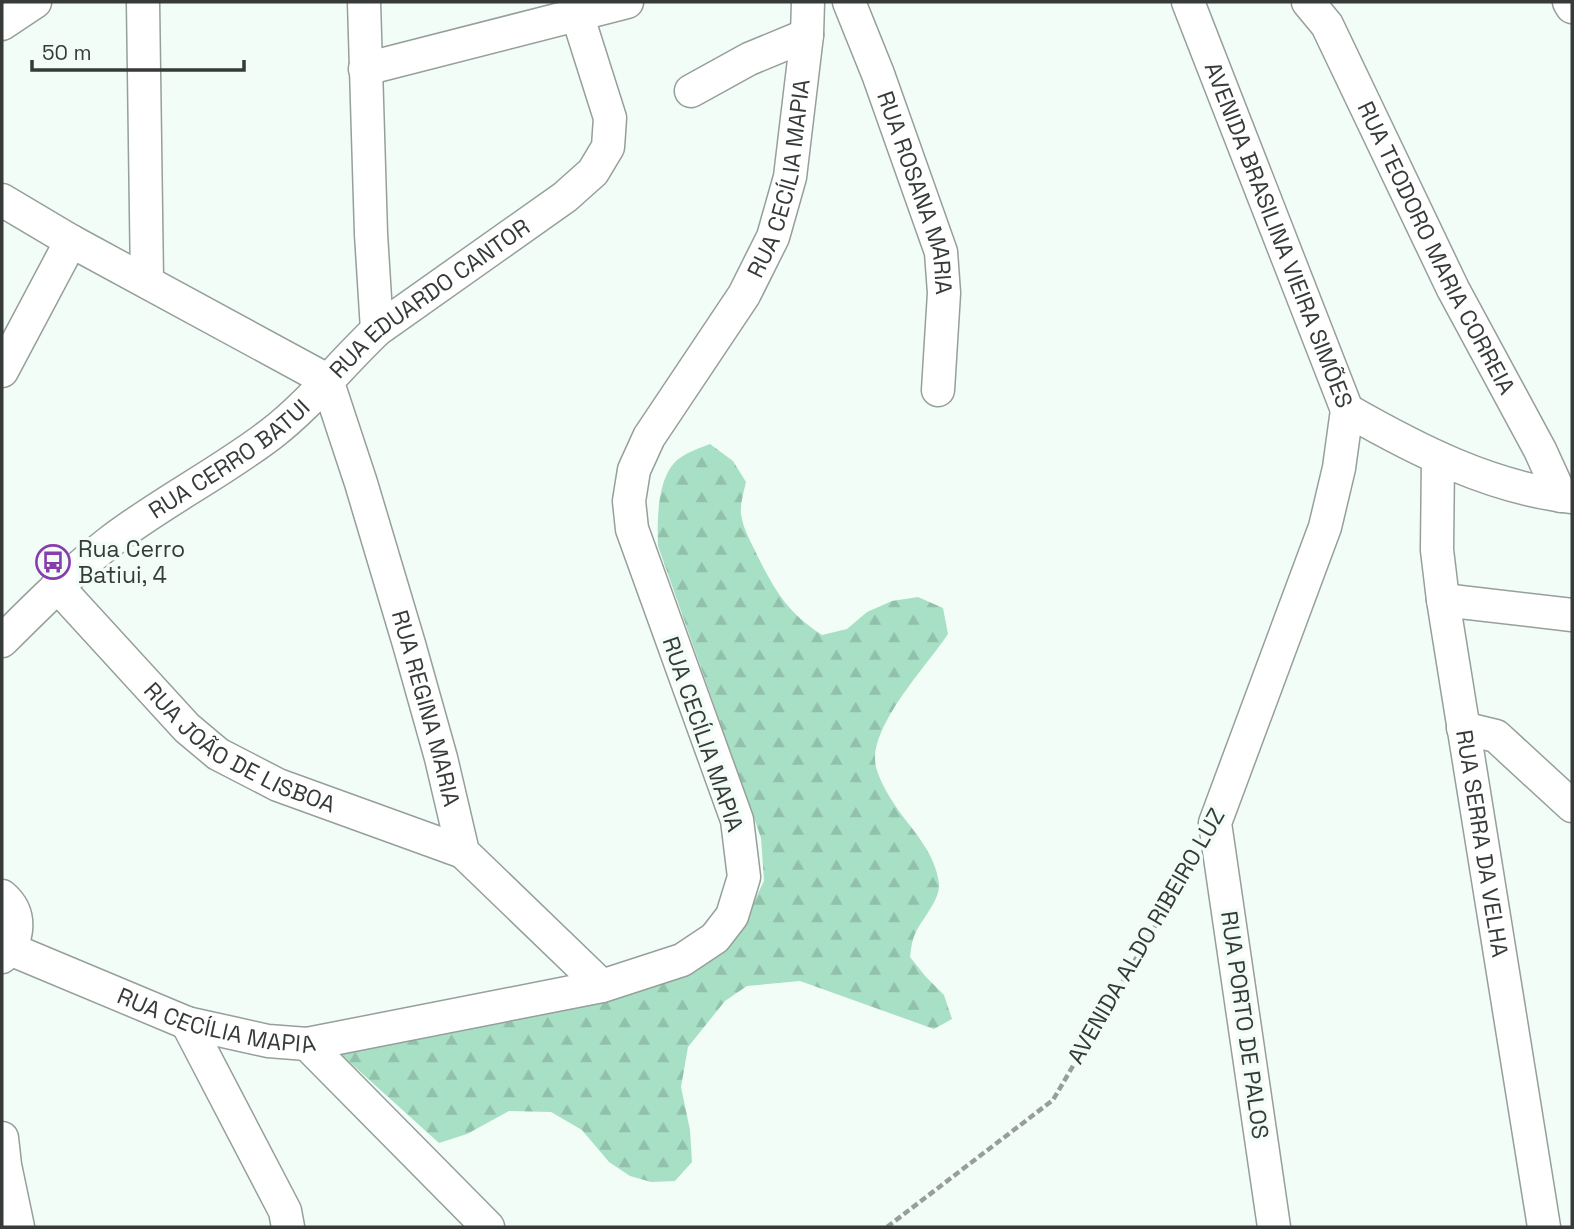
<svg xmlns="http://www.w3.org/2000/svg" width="1574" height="1229" viewBox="0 0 1574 1229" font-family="'Space Grotesk',sans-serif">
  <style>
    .forest { fill: url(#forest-firs) }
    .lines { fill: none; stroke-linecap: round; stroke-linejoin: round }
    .minor-casing { stroke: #969f9a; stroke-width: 35 }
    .path { stroke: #979f9b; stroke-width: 4.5; stroke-dasharray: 7 3.5; stroke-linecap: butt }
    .minor { stroke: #fff; stroke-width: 32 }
    .labels { text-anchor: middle; stroke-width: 7; stroke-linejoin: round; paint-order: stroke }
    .street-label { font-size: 23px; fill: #363a38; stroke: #f2fdf7 }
    .poi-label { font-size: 23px; fill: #363a38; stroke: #f2fdf7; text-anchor: start }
  </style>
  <defs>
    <pattern id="forest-firs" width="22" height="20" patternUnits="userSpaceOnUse" patternTransform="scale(1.75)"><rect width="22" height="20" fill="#a8e0c5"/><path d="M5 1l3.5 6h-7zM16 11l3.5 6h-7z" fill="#91c1aa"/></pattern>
  </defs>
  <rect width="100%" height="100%" fill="#f2fdf7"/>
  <path class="forest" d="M710 444 733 461 746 482C744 491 740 504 741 514 743 529 751 542 757 555 776 592 786 611 822 635L847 629 867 612 892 601 918 597 943 608 948 634C927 666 867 728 876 767 880 783 892 801 901 814 917 835 936 856 939 884 940 900 923 918 916 932 912 939 911 949 910 957L926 977 944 995 952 1019 934 1029 800 981 747 986 725 1001 688 1047 681 1087 690 1130 692 1162 675 1181 651 1182 630 1176 609 1162 582 1130 551 1112 509 1111 467 1134 439 1143 345 1058 332 1043 347 1031 606 1003 698 966 725 951 742 926 764 881 761 838 658 546C657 521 657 473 680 458 688 452 700 448 710 444Z"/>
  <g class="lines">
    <g class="minor-casing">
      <g id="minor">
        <path d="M143 2 147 281"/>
        <path d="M364 2 371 234 377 330"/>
        <path id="s1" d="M849 2 878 74 941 252 944 293 938 390"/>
        <path id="s2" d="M1188 2 1347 410C1417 450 1491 488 1572 497"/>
        <path id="s3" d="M1308 2 1327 25 1453 289 1540 450 1561 496"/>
        <path d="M1569 2 1572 7"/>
        <path d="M2 24 35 2"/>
        <path d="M365 69 627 2"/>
        <path d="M691 91 749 59 807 35"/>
        <path d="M2 200 71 241 327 380"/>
        <path d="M2 371 71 241"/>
        <path id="s4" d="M327 380 361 483 409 644 441 758 463 852 602 986"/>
        <path id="s5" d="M1438 459 1437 550 1443 600 1544 1227"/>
        <path id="s6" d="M57 586 187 728 218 754 278 785 463 852"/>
        <path d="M1443 600 1572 615"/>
        <path id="s7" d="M2 641C37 606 72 571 111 541 162 502 220 473 271 434 310 404 341 364 377 330L565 197 593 172 608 147 610 118 577 14 576 2"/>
        <path d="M1463 728 1496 736 1572 806"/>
        <path d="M2 896C23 914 19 940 2 957"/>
        <path id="s8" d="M10 949 187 1023 268 1041 307 1044 602 986 682 960 715 938 732 916 744 877 737 820 632 529 629 501 634 470 649 437 744 295 773 237 790 177 807 35 808 2"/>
        <path d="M187 1023 285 1211 288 1227"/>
        <path d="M307 1044 488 1227"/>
        <path d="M2 1138 5 1165 18 1227"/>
        <path d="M1274 1227 1215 823 1325 527 1339 468 1347 410"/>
      </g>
    </g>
    <path class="path" d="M887 1227 1053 1100 1192 863"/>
    <use href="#minor" class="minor"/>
  </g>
  <defs>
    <g id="bus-ring" transform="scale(1.75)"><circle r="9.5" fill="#f2fdf7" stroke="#893cad" stroke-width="1.5"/><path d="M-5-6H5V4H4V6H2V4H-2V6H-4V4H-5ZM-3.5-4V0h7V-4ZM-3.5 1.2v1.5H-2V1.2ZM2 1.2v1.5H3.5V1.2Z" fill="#893cad"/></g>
  </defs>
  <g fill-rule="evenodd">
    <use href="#bus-ring" x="53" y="562"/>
  </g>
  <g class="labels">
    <g class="street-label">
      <text dy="8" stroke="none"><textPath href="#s8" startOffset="1564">RUA CECÍLIA MAPIA</textPath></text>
      <text dy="8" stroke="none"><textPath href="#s1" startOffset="203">RUA ROSANA MARIA</textPath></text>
      <text dy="8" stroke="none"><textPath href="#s2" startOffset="250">AVENIDA BRASILINA VIEIRA SIMÕES</textPath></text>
      <text dy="8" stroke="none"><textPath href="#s3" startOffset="278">RUA TEODORO MARIA CORREIA</textPath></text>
      <text dy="8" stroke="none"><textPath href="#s7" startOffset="550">RUA EDUARDO CANTOR</textPath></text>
      <text dy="8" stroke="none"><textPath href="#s7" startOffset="292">RUA CERRO BATUI</textPath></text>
      <text dy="8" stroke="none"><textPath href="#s4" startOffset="343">RUA REGINA MARIA</textPath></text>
      <text transform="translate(703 734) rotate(71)" y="8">RUA CECÍLIA MAPIA</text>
      <text dy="8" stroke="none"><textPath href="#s6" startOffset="248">RUA JOÃO DE LISBOA</textPath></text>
      <text dy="8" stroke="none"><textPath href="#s5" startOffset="388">RUA SERRA DA VELHA</textPath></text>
      <text transform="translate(1146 936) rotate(-60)" y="8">AVENIDA ALDO RIBEIRO LUZ</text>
      <text dy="8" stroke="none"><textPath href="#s8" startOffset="220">RUA CECÍLIA MAPIA</textPath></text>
      <text transform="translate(1245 1025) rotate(82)" y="8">RUA PORTO DE PALOS</text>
    </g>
    <g class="poi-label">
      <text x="78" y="557">Rua Cerro<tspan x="78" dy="26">Batiui, 4</tspan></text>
    </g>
  </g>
  <rect width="1574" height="1229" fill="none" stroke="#363a38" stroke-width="7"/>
  <path d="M32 60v10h212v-10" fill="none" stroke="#363a38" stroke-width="3.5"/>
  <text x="42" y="60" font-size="21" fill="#363a38" stroke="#f2fdf7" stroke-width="5" paint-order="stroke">50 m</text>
</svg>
